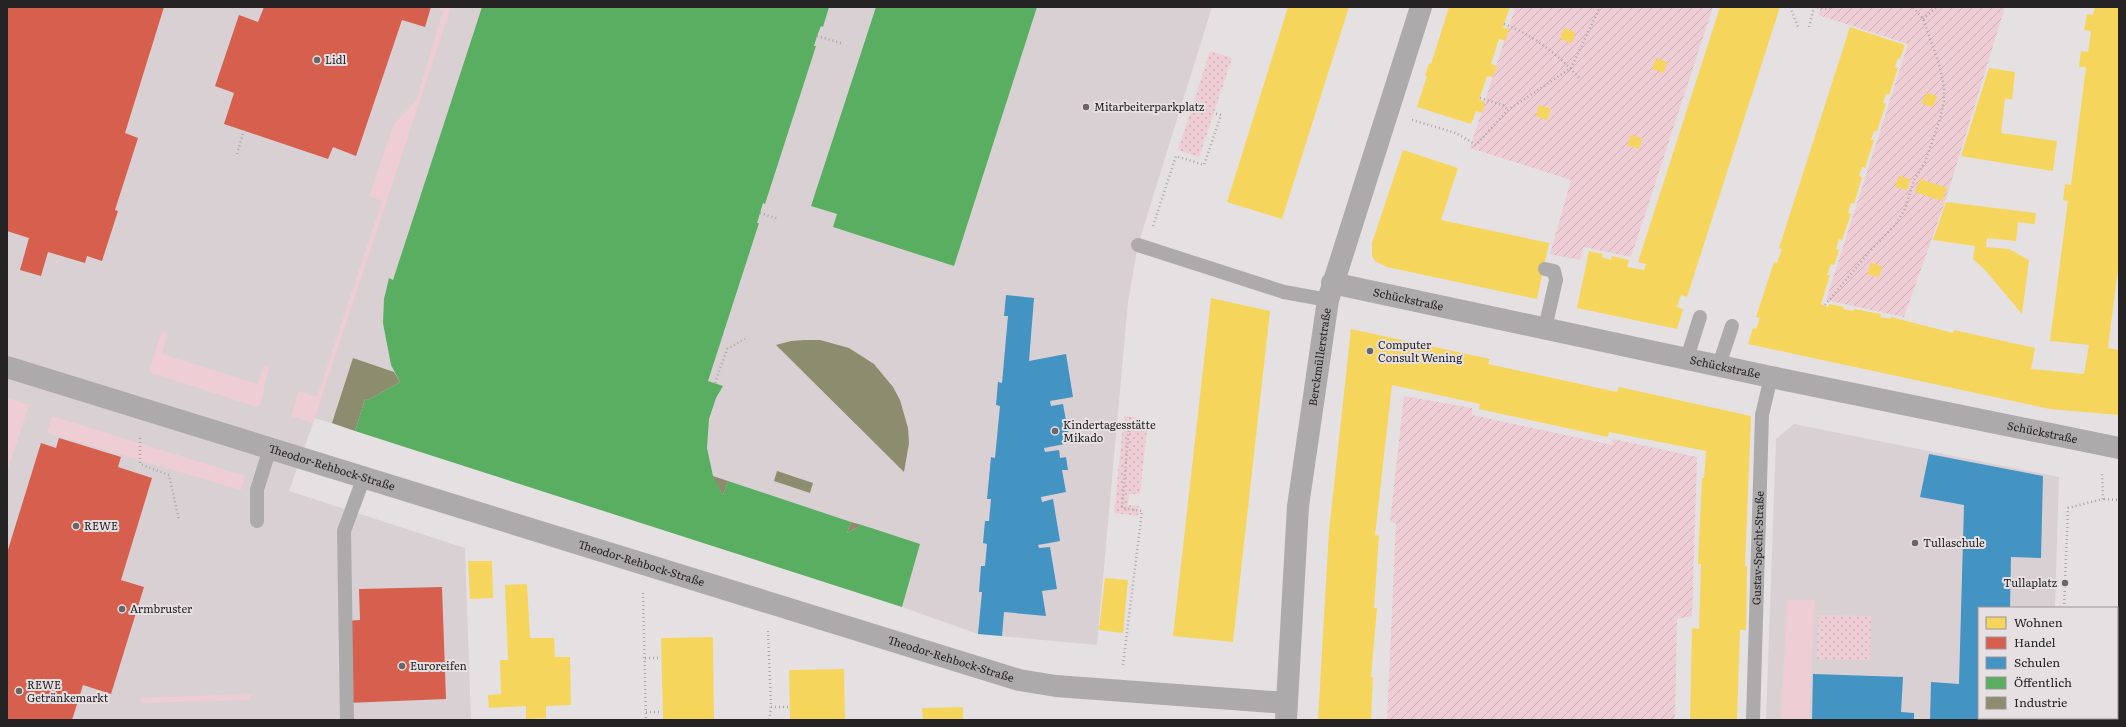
<svg xmlns="http://www.w3.org/2000/svg" width="2126" height="727" viewBox="0 0 2126 727" font-family="Literata,serif">
  <style>
    .built { fill: #d9d0d3 }
    .grass { fill: #eecdd5 }
    .park { fill: url(#park-dots) }
    .garden { fill: url(#garden-furrows) }
    .homes { fill: #f6d55c }
    .shops { fill: #d6604d }
    .schools { fill: #4393c3 }
    .public { fill: #5aae61 }
    .industry { fill: #8c8c6e }
    .lines { fill: none; stroke-linecap: round; stroke-linejoin: round }
    .path { stroke: #a9a6a7; stroke-width: 2.5; stroke-dasharray: 1 3; stroke-linecap: butt }
    .lane { stroke: #acaaab; stroke-width: 14 }
    .street { stroke: #acaaab; stroke-width: 22 }
    .poi-dot { fill: #686666; stroke: #e6e0e2; stroke-width: 1.5 }
    .labels { text-anchor: middle; stroke-width: 4; stroke-linejoin: round; paint-order: stroke }
    .poi-label { font-size: 11px; fill: #252323; stroke: #e6e0e2; text-anchor: start }
    .street-label { font-size: 11px; fill: #252323; stroke: #e6e0e2 }
  </style>
  <defs>
    <pattern id="park-dots" width="8" height="8" patternUnits="userSpaceOnUse"><rect width="8" height="8" fill="#eecdd5"/><path d="M2 2h.1M6 6h.1" fill="none" stroke="#ccb0b7" stroke-width="1.8" stroke-linecap="round"/></pattern>
    <pattern id="garden-furrows" width="10" height="10" patternUnits="userSpaceOnUse"><rect width="10" height="10" fill="#eecdd5"/><path d="M-1 1l2-2M0 10L10 0M9 11l2-2" fill="none" stroke="#ccb0b7"/></pattern>
  </defs>
  <rect width="100%" height="100%" fill="#e5e1e3"/>
  <path class="built" d="M7 7H1212L1138 245 1128 302 1097 645 978 634 902 607 315 418 289 491 465 548 471 720H7Z
    M1794 424 2059 477 2055 608H1979V718H2052V720H1766L1776 439Z"/>
  <path class="grass" d="M436 7H451L313 423 291 416 299 391 317 397 382 201 369 196 394 124 416 101 443 11Z
    M162 330 168 332 162 354 258 384 264 365 269 367 260 405 257 407 149 372Z
    M7 398 29 405 7 472Z
    M52 416 245 476 241 490 47 433Z
    M1787 600H1815L1809 720H1781Z
    M251 694V700L141 703V698Z"/>
  <path class="park" d="M1210 51 1232 58 1199 157 1178 150Z
    M1124 416 1138 418 1136 429 1147 430 1140 494H1129L1128 505 1139 506 1138 516 1114 513Z
    M1818 615 1871 616 1870 660 1817 659Z"/>
  <path class="garden" d="M1515 7H1713L1631 257 1584 247 1580 260 1550 254 1571 180 1470 148Z
    M1821 7H2005L1945 202 1904 317 1826 300 1908 44 1818 15Z
    M1404 396 1472 408V415L1612 445 1613 439 1697 457 1692 616 1677 619 1675 720H1387L1396 523 1390 522Z"/>
  <path class="homes" d="M1288 7H1349L1282 219 1227 202Z
    M1449 7H1510L1503 27 1509 29 1505 41 1499 39 1491 64 1497 66 1493 77 1487 76 1479 100 1485 102 1482 113 1476 111 1471 124 1417 107 1427 76H1425L1429 63 1431 64Z
    M1720 7H1780L1687 297 1681 295 1677 307 1683 309 1677 329 1577 308 1589 251 1603 254 1602 257 1611 260 1612 256 1629 260 1627 267 1644 270 1646 264 1638 262Z
    M2095 7H2119V261L2108 348 2119 350V415L2050 409 1748 344 1753 328 1756 329 1760 318 1756 317 1774 262 1777 263 1782 249 1779 248 1850 27 1905 45 1900 59 1898 58 1895 67 1898 68 1889 95 1886 94 1883 103 1886 104 1877 131H1874L1871 140H1874L1865 168 1862 167 1859 176 1862 177 1854 204 1851 203 1848 213 1851 214 1842 240 1839 239 1836 249 1839 250 1835 263 1834 265 1831 264 1827 275H1830L1821 304 1827 307 1830 304 1844 307 1843 309 1853 311 1854 309 1881 314 1880 317 1890 319 1891 317 1953 333 1954 330 2035 348 2031 369 2084 374 2089 345 2050 341 2068 201 2063 200 2065 184 2071 185 2086 67H2079L2081 51 2088 52 2091 31 2084 30 2087 14 2093 15Z
    M1564 28 1575 32 1572 43 1560 39Z
    M1656 58 1667 62 1664 73 1652 69Z
    M1989 68 2015 72 2012 100 2005 98 2001 133 2057 141 2053 171 1961 156Z
    M1926 93 1937 96 1933 107 1922 104Z
    M1539 105 1551 109 1547 120 1536 116Z
    M1631 135 1642 138 1639 149 1627 145Z
    M1403 150 1458 168 1441 220 1549 243 1537 299 1387 267 1375 261 1372 256V243Z
    M1899 176 1910 179 1907 190 1895 187Z
    M1920 179 1947 188 1942 201 1915 192Z
    M1946 202 2036 213 2035 224 2018 222 2016 241 1987 238 1986 247 2009 249 2029 260 2022 314 1985 270 1973 259 1975 246 1933 240Z
    M1871 263 1882 266 1879 277 1867 274Z
    M1211 298 1270 311 1233 642 1173 636Z
    M1351 329 1490 359 1488 364 1617 392 1619 387 1751 416 1745 566H1747L1746 630H1740L1737 720H1690L1692 628 1699 629 1701 564H1698L1702 478H1704L1706 451 1609 432 1608 437 1479 409 1480 404 1392 385 1375 535 1379 536 1374 608H1377L1371 677H1373L1371 719 1318 720 1329 531Z
    M468 561H492L493 598 470 599Z
    M1105 578 1128 580 1123 633 1099 630Z
    M527 584 530 638H554L555 657H570L571 705 546 706V718L526 719V706L489 708 488 695 501 694 500 660H508L505 585Z
    M713 637 714 720H663L661 638Z
    M844 669 845 720H790L789 670Z
    M963 707V720H923L922 708Z"/>
  <path class="shops" d="M7 7H164L125 133 138 138 115 210 118 211 102 261 87 256 85 263 48 252 41 276 20 270 29 238 7 231Z
    M264 7H431L425 27 402 20 356 156 333 147 328 159 224 124 234 93 215 86 239 15 258 22Z
    M59 438 121 457 118 467 152 478 121 580 144 587 111 694 83 685 72 720H7V553L41 443 56 448Z
    M442 587 446 699 347 703 344 621 360 620 359 589Z"/>
  <path class="schools" d="M1006 295 1034 298 1029 361 1066 354 1073 397 1050 401 1051 406 1063 404 1070 443 1044 448 1045 452 1059 450 1060 458 1066 457 1068 470H1062L1066 492 1041 497 1042 502 1053 499 1060 541 1038 545 1039 548 1050 547 1057 589 1042 591 1046 616 1004 612 1002 636 978 634 982 592H979L981 566H985L987 544 983 543 985 521H989L991 499H987L991 457 995 458 1000 406 996 405 998 382 1002 383 1008 316H1004Z
    M1929 454 2043 476 2041 558 2011 557 2010 608H1979V718H2014V720H1930L1931 682 1959 684 1964 505 1920 497Z
    M1813 674 1903 677 1901 712 1914 713V720H1812Z"/>
  <path class="public" d="M482 7H829L823 27 821 26 817 36 814 46H816L765 204 763 203 757 223H759L708 381 723 386 716 398 709 419 707 448 713 476 723 495 728 481 851 522 847 533 862 525 920 544 902 607 355 431 365 399 368 400 400 382 391 365 383 323 384 299 389 278 393 280Z
    M876 7H1037L954 266 833 227 837 214 811 206Z"/>
  <path class="industry" d="M805 340H820L849 348 874 364 893 387 900 400 908 428 909 443 904 472 776 345 791 341Z
    M353 358 394 372 400 382 368 400 365 399 355 431 332 423Z
    M777 471 813 483 810 493 774 481Z
    M713 476 728 481 723 495 716 483Z
    M851 522 862 525 847 533Z"/>
  <g class="lines">
    <path class="path" d="M1790 7 1799 29
      M1923 19 1937 7
      M1504 24C1535 36 1560 56 1581 80
      M1809 27 1814 7 1828 9 1831 7
      M817 36 841 43
      M1480 98 1503 105 1508 110
      M1412 120 1456 133 1476 145 1508 110 1571 68 1600 7
      M237 154 244 130
      M760 213 779 219
      M1153 226 1176 156 1204 165 1221 115 1213 113
      M1825 305 1870 251 1896 224 1905 209 1914 180 1925 162 1940 119 1944 101V87L1939 64 1923 19 1913 7
      M715 383 727 349 745 339
      M140 438V464L169 475 179 520
      M2104 499 2119 500
      M643 593 646 720
      M2064 608 2068 508 2103 499 2102 472
      M768 631 771 707 769 720
      M645 658H661
      M1123 665 1142 511 1122 508 1129 426
      M771 707H790
      M646 712H662
      M2060 720V718"/>
    <g class="lane">
      <path d="M1138 245 1284 292 1328 300"/>
      <path d="M1545 328 1556 280 1554 271 1545 269"/>
      <path d="M1687 358 1700 317"/>
      <path d="M1719 365 1732 326"/>
      <path d="M257 521V490L270 448"/>
      <path d="M347 720 344 531 364 477"/>
      <path id="s1" d="M1753 720 1762 415 1771 377"/>
    </g>
    <g class="street">
      <path id="s2" d="M1332 283 1771 377 2119 448"/>
      <path id="s3" d="M7 367 1019 680 1056 686 1286 703"/>
      <path id="s4" d="M1286 720 1298 506 1328 300 1421 7"/>
    </g>
  </g>
  <g class="poi-dot">
    <circle cx="317" cy="60" r="4"/>
    <circle cx="1086" cy="107" r="4"/>
    <circle cx="1370" cy="351" r="4"/>
    <circle cx="1055" cy="431" r="4"/>
    <circle cx="76" cy="526" r="4"/>
    <circle cx="1915" cy="543" r="4"/>
    <circle cx="2065" cy="583" r="4"/>
    <circle cx="122" cy="609" r="4"/>
    <circle cx="402" cy="666" r="4"/>
    <circle cx="19" cy="691" r="4"/>
  </g>
  <g class="labels">
    <g class="poi-label">
      <text x="325" y="64">Lidl</text>
      <text x="1094" y="111">Mitarbeiterparkplatz</text>
      <text x="1378" y="349">Computer<tspan x="1378" dy="13">Consult Wening</tspan></text>
      <text x="1063" y="429">Kindertagesstätte<tspan x="1063" dy="13">Mikado</tspan></text>
      <text x="84" y="530">REWE</text>
      <text x="1923" y="547">Tullaschule</text>
      <text x="2057" y="587" text-anchor="end">Tullaplatz</text>
      <text x="130" y="613">Armbruster</text>
      <text x="410" y="670">Euroreifen</text>
      <text x="27" y="689">REWE<tspan x="27" dy="13">Getränkemarkt</tspan></text>
    </g>
    <g class="street-label">
      <text dy="4" stroke="none"><textPath href="#s2" startOffset="78">Schückstraße</textPath></text>
      <text dy="4" stroke="none"><textPath href="#s4" startOffset="365">Berckmüllerstraße</textPath></text>
      <text dy="4" stroke="none"><textPath href="#s2" startOffset="402">Schückstraße</textPath></text>
      <text dy="4" stroke="none"><textPath href="#s2" startOffset="726">Schückstraße</textPath></text>
      <text dy="4" stroke="none"><textPath href="#s3" startOffset="340">Theodor-Rehbock-Straße</textPath></text>
      <text dy="4" stroke="none"><textPath href="#s1" startOffset="172">Gustav-Specht-Straße</textPath></text>
      <text dy="4" stroke="none"><textPath href="#s3" startOffset="664">Theodor-Rehbock-Straße</textPath></text>
      <text dy="4" stroke="none"><textPath href="#s3" startOffset="988">Theodor-Rehbock-Straße</textPath></text>
    </g>
  </g>
  <rect width="2126" height="727" fill="none" stroke="#252323" stroke-width="16"/>
  <rect x="1978" y="607" width="140" height="112" fill="#e6e0e2" stroke="#999496"/>
  <rect x="1986" y="617" width="20" height="12" fill="#f6d55c" stroke="#999496"/>
  <text x="2014" y="627" font-size="12" fill="#252323">Wohnen</text>
  <rect x="1986" y="637" width="20" height="12" fill="#d6604d" stroke="#999496"/>
  <text x="2014" y="647" font-size="12" fill="#252323">Handel</text>
  <rect x="1986" y="657" width="20" height="12" fill="#4393c3" stroke="#999496"/>
  <text x="2014" y="667" font-size="12" fill="#252323">Schulen</text>
  <rect x="1986" y="677" width="20" height="12" fill="#5aae61" stroke="#999496"/>
  <text x="2014" y="687" font-size="12" fill="#252323">Öffentlich</text>
  <rect x="1986" y="697" width="20" height="12" fill="#8c8c6e" stroke="#999496"/>
  <text x="2014" y="707" font-size="12" fill="#252323">Industrie</text>
</svg>
